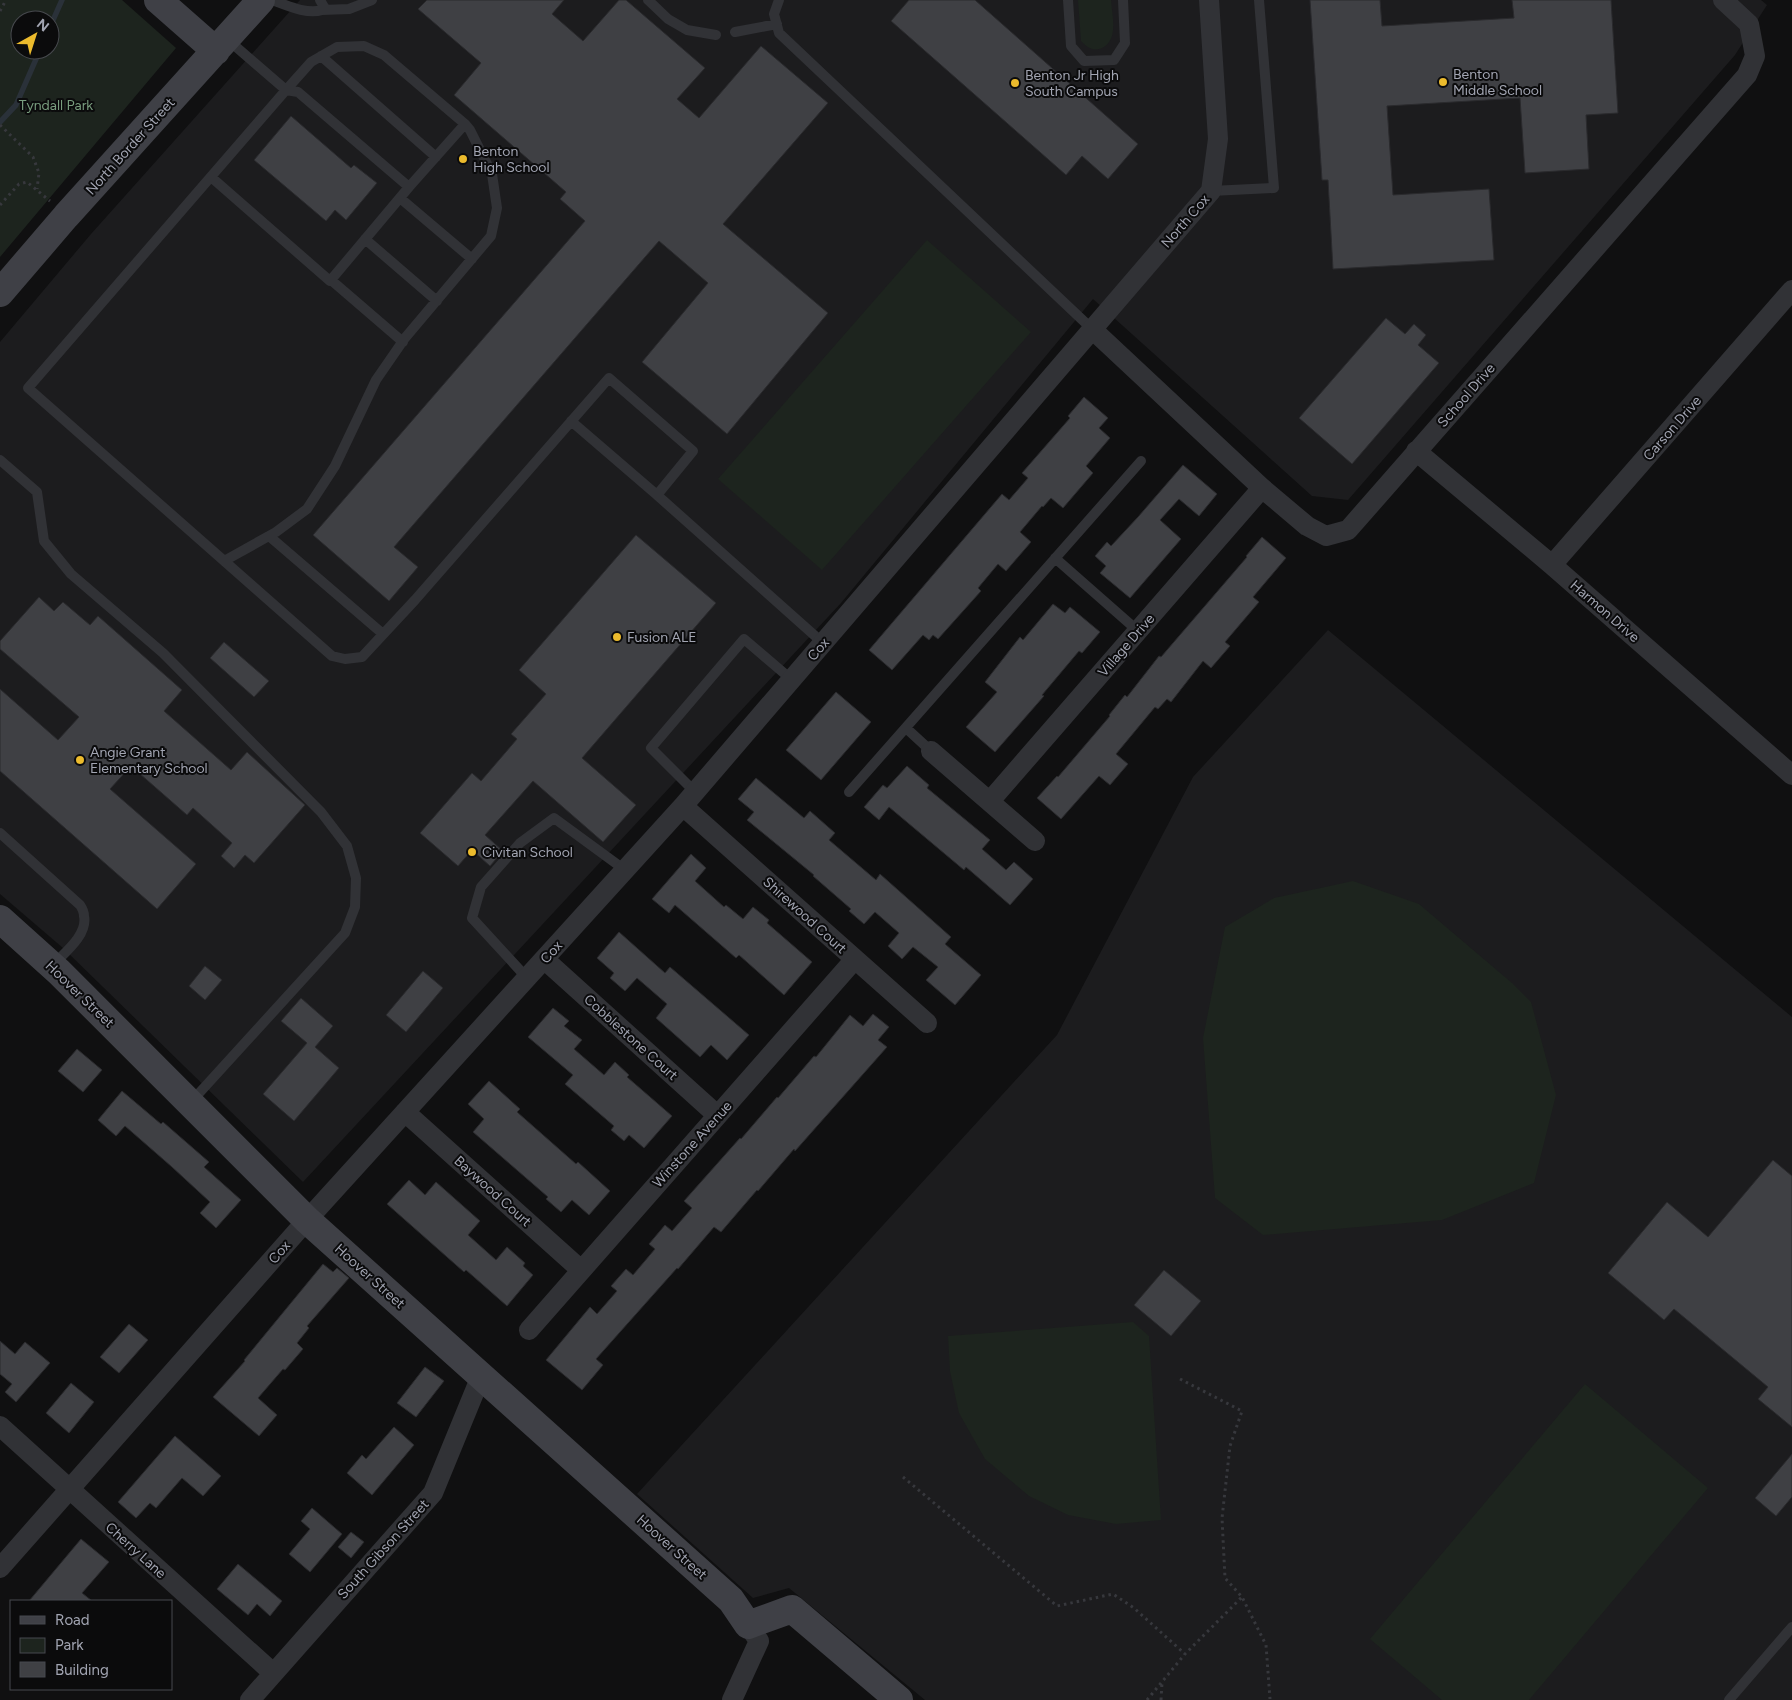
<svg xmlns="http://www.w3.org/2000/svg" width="1792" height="1700" viewBox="0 0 1792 1700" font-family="Figtree,sans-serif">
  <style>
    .built { fill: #1c1c1e }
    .green { fill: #1d241e; fill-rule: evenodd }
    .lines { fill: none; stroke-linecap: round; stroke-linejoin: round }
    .stream { stroke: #2a3139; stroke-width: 5.5 }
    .building { fill: #3f4044; stroke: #2a2a2d }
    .path { stroke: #37383d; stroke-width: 3; stroke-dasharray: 2.5 4; stroke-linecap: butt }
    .lane { stroke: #313236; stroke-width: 10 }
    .street { stroke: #313236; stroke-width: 20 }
    .secondary { stroke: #3f4046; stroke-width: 28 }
    .poi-dot { fill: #ecbb2d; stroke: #0b0b0c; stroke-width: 2 }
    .labels { text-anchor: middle; stroke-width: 4; stroke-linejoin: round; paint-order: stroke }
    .poi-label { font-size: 14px; fill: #a2a5b2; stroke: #0b0b0c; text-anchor: start }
    .park-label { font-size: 14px; fill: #799d7e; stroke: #0b0b0c }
    .street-label { font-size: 14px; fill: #a2a5b2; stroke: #0b0b0c }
  </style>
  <rect width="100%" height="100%" fill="#101011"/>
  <path class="built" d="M300 0H1761L1767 5 1735 55 1348 500 1312 496 1093 299 841 603 303 1182 63 948 0 894V342L91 234Z
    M1328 630 1792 1017V1700H925L789 1588 753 1598 637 1494 1057 1035 1193 777Z"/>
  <path class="green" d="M0 0H122L176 48 0 257ZM20 20H50V50H20Z
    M1078 0H1111C1112 15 1119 40 1102 48 1093 52 1087 47 1081 41Z
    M927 240 1031 332 822 570 718 479Z
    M1353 881 1419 904 1512 983 1531 1002 1556 1095 1534 1183 1442 1220 1263 1235 1215 1198 1203 1038 1225 927 1274 898Z
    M1133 1322 1149 1336 1161 1520 1116 1524 1068 1515 1029 1496 985 1459 959 1413 950 1371 948 1336Z
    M1585 1384 1708 1488 1529 1700H1442L1370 1639Z"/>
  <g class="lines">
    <path class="stream" d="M50 27 62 0
      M0 122 16 105 40 50"/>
  </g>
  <path class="building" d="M427 0H564L552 14 583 41 619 0H626L705 68 677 99 699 118 761 46 828 103 723 224 828 313 727 434 642 362 708 283 659 241 394 547 418 567 389 601 313 535 585 221 560 199 566 192 454 95 481 63 418 9Z
    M909 0H975L1138 144 1108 179 1082 156 1066 175 891 21Z
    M1310 0H1380L1382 26 1514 18 1512 0H1611L1618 113 1586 115 1589 169 1525 173 1520 98 1387 106 1393 195 1489 189 1494 260 1333 269 1328 180H1322Z
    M291 116 351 168 354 165 377 183 346 220 335 210 326 221 254 160Z
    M1386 318 1405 334 1414 324 1426 335 1418 345 1439 363 1352 464 1299 418Z
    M1084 397 1108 418 1099 428 1110 438 1086 466 1093 473 1063 508 1051 498 1043 507 1042 506 1020 532 1031 542 1006 571 998 564 978 588 981 591 938 639 933 635 929 640 923 635 892 670 869 650 1002 494 1009 500 1028 478 1022 473 1070 418 1068 416Z
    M1183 465 1217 494 1199 516 1179 499 1160 520 1181 539 1130 598 1100 573 1106 566 1095 556 1107 542 1111 546 1138 517Z
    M636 535 716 603 582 758 636 805 603 842 533 781 485 835 503 851 490 866 472 850 458 866 420 833 472 773 481 781 517 739 511 734 546 694 519 670Z
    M1262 537 1286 558 1253 597 1259 602 1225 642 1230 646 1211 668 1203 661 1171 702 1167 699 1158 709 1155 707 1116 754 1128 764 1110 785 1099 776 1061 819 1037 798 1057 776 1058 777 1110 716 1109 715 1125 695 1127 697 1159 656 1161 657 1247 557 1246 556Z
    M39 597 54 611 63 602 90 625 98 616 182 690 164 711 231 770 247 752 305 805 254 863 245 855 234 868 221 856 232 843 193 808 187 815 131 766 110 789 196 864 157 909 0 771V689L58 740 79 717 0 649V641Z
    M1053 604 1065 613 1070 607 1100 632 1082 653 1079 651 1042 695 1044 696 995 752 966 727 997 692 985 682 1020 637 1023 640Z
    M224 642 269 681 254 697 210 658Z
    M836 692 871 722 821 780 786 750Z
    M907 766 929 785 927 788 990 840 982 849 1006 870 1014 862 1033 879 1010 905 966 867 964 870 889 807 879 820 864 807 883 785 887 788Z
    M756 778 804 818 810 811 835 833 829 840 876 880 880 874 951 937 945 944 981 975 955 1005 926 980 938 967 913 947 902 959 888 946 899 933 875 912 864 924 849 911 851 909 813 876 814 875 747 820 754 812 738 799Z
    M691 854 706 868 695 881 724 907 726 905 743 919 753 907 769 920 767 923 812 962 784 995 739 955 736 958 675 905 669 913 652 899Z
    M619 932 665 973 670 967 749 1035 727 1060 711 1045 700 1057 656 1018 667 1004 637 978 625 991 610 978 614 973 597 958Z
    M205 966 222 980 205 1000 189 986Z
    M423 971 443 988 406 1032 386 1015Z
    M301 998 333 1026 315 1047 339 1068 294 1121 263 1094 307 1043 281 1021Z
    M553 1008 569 1021 564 1026 582 1040 574 1049 604 1075 615 1062 629 1075 627 1077 672 1116 644 1148 629 1135 624 1141 611 1130 614 1126 565 1084 573 1075 528 1037Z
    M873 1014 889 1027 878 1040 887 1047 795 1151 794 1149 758 1191 757 1190 721 1232 714 1227 678 1269 677 1268 596 1359 603 1365 582 1390 546 1360 590 1307 597 1314 617 1291 611 1286 626 1269 633 1275 655 1249 649 1244 665 1225 672 1231 692 1208 684 1201 740 1138 741 1139 777 1097 778 1098 814 1056 816 1057 850 1015 863 1026Z
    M77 1049 102 1070 83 1092 58 1071Z
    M489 1081 520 1109 517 1112 576 1164 578 1162 610 1191 589 1215 572 1200 561 1212 546 1199 548 1197 473 1132 484 1119 468 1104Z
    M122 1091 161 1124 163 1122 209 1162 204 1167 241 1200 216 1228 200 1213 210 1202 172 1167 125 1126 116 1136 98 1120Z
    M1773 1160 1792 1176V1427L1758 1399 1768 1387 1674 1309 1664 1320 1608 1273 1667 1202 1708 1237Z
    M409 1180 425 1195 436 1182 480 1221 468 1235 496 1260 507 1247 525 1263 523 1266 533 1275 507 1306 466 1270 464 1272 387 1204Z
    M323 1264 333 1272 337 1268 349 1278 307 1326 309 1328 297 1343 303 1349 285 1370 283 1369 258 1398 277 1415 259 1436 213 1397 245 1361 244 1360Z
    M1164 1270 1201 1301 1171 1336 1134 1305Z
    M129 1324 148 1340 119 1373 100 1357Z
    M0 1341 15 1354 25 1342 50 1363 16 1402 5 1392 12 1384 0 1374Z
    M425 1367 444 1381 416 1417 397 1403Z
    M71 1383 94 1402 69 1433 46 1413Z
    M394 1427 414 1445 372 1495 347 1473 362 1455 366 1459Z
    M175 1436 221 1476 203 1496 182 1478 156 1508 150 1503 136 1518 118 1502Z
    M1792 1454V1497L1776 1516 1755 1498Z
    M312 1508 342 1534 310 1572 289 1554 310 1529 301 1521Z
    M351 1532 364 1542 351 1558 338 1547Z
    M81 1539 109 1562 82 1593 92 1601H29Z
    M238 1564 282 1601 270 1616 257 1604 248 1615 217 1589Z"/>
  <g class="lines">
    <path class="path" d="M0 11 6 0
      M0 125 33 157 39 173 37 189
      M0 205 19 184 27 182 50 201
      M1180 1379 1242 1411 1230 1446 1222 1518 1225 1578 1242 1597 1266 1645 1270 1699
      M903 1477 1057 1606 1113 1594 1134 1608 1185 1654
      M1147 1700 1185 1654 1242 1597
      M1161 1700 1162 1683"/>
    <path class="lane" d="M272 0C286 5 307 15 322 10L324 7 320 0
      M648 0 668 19 687 30 716 35
      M779 0 774 14 779 33 1092 329
      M1068 0 1071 46 1084 61 1114 60 1125 43 1123 0
      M322 10 349 9 372 0
      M735 32 777 24
      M227 39 286 90 28 388 332 656 345 659 362 657 415 600 609 378 693 451 657 495 823 643
      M321 56 436 157
      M211 177 330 281 409 187 298 92 286 90
      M409 187 465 124
      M1211 191 1274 188 1259 0
      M400 198 472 259
      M365 239 437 301
      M331 280 403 342
      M571 421 657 495
      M0 460 37 492 44 541 71 574 163 653 321 812 347 846 356 878 355 907 345 933 191 1102
      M269 536 383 634
      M1055 558 1138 631
      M224 561 276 532 307 509 335 466 376 380 405 338 491 236 497 208 492 174 470 130 465 124 384 55 364 46 337 47 311 62 286 90
      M906 728 931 751
      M695 792 651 748 744 639 792 680
      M849 792 1141 461
      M0 833 80 905C82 908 84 913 84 916 88 935 64 953 53 965
      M527 978 472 918 481 887 520 843 554 818 625 870
      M1729 1700 1792 1627"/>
    <path class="street" d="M1092 329 1262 488 1307 526 1326 536 1348 530 1747 75 1755 56 1749 24 1723 0
      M1416 451 1552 565 1792 775
      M1552 565 1792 290
      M931 751 1035 841
      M990 801 1262 488
      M683 806 927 1023
      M544 959 717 1115
      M405 1112 581 1270
      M529 1330 855 959
      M0 1426 273 1673
      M0 1568 307 1220 683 806 1211 191 1218 139 1209 0
      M250 1700 433 1493 481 1376
      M732 1700 759 1641 748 1625"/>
    <path class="secondary" d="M158 0 216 51
      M0 293 66 216 261 0
      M0 919 59 972 307 1220 731 1600 748 1625 792 1609 899 1700"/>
  </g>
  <g class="poi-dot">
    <circle cx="1443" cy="82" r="5"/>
    <circle cx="1015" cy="83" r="5"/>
    <circle cx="463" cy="159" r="5"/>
    <circle cx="617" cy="637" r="5"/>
    <circle cx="80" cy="760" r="5"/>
    <circle cx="472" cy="852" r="5"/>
  </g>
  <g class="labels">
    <g class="poi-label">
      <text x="1453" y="79">Benton<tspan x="1453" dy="16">Middle School</tspan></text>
      <text x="1025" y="80">Benton Jr High<tspan x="1025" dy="16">South Campus</tspan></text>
      <text x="473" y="156">Benton<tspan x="473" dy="16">High School</tspan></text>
      <text x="627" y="642">Fusion ALE</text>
      <text x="90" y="757">Angie Grant<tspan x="90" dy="16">Elementary School</tspan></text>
      <text x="482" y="857">Civitan School</text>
    </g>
    <g class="park-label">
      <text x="56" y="110">Tyndall Park</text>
    </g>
    <g class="street-label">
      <text transform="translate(130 146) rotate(-48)" y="5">North Border Street</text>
      <text transform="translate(1185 221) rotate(-49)" y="5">North Cox</text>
      <text transform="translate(1466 395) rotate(-49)" y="5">School Drive</text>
      <text transform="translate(1672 428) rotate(-49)" y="5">Carson Drive</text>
      <text transform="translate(1605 611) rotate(41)" y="5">Harmon Drive</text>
      <text transform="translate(1126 645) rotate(-49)" y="5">Village Drive</text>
      <text transform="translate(818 649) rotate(-49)" y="5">Cox</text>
      <text transform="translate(805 915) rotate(42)" y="5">Shirewood Court</text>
      <text transform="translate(551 952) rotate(-48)" y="5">Cox</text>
      <text transform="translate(80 994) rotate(44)" y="5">Hoover Street</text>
      <text transform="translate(631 1037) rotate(42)" y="5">Cobblestone Court</text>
      <text transform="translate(692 1144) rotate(-48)" y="5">Winstone Avenue</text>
      <text transform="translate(493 1191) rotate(42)" y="5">Baywood Court</text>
      <text transform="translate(279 1252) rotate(-49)" y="5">Cox</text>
      <text transform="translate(370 1276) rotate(42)" y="5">Hoover Street</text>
      <text transform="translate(672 1547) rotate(42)" y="5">Hoover Street</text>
      <text transform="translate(383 1549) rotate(-48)" y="5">South Gibson Street</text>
      <text transform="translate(136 1550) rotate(42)" y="5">Cherry Lane</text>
    </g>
  </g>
  <rect x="10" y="1600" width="162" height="90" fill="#0b0b0c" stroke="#47494e"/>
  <rect x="20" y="1616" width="25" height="8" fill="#3f4046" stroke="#47494e"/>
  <text x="55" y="1625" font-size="15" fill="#a2a5b2">Road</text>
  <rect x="20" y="1638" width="25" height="15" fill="#1d241e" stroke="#47494e"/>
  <text x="55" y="1650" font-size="15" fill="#a2a5b2">Park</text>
  <rect x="20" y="1662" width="25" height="15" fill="#3f4044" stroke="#47494e"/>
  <text x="55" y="1675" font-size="15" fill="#a2a5b2">Building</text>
  <g transform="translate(35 35) rotate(39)"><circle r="24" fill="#0b0b0c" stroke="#47494e"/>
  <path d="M0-4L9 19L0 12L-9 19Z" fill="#ecbb2d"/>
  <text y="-8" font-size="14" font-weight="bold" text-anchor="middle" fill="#a2a5b2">N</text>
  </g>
</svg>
